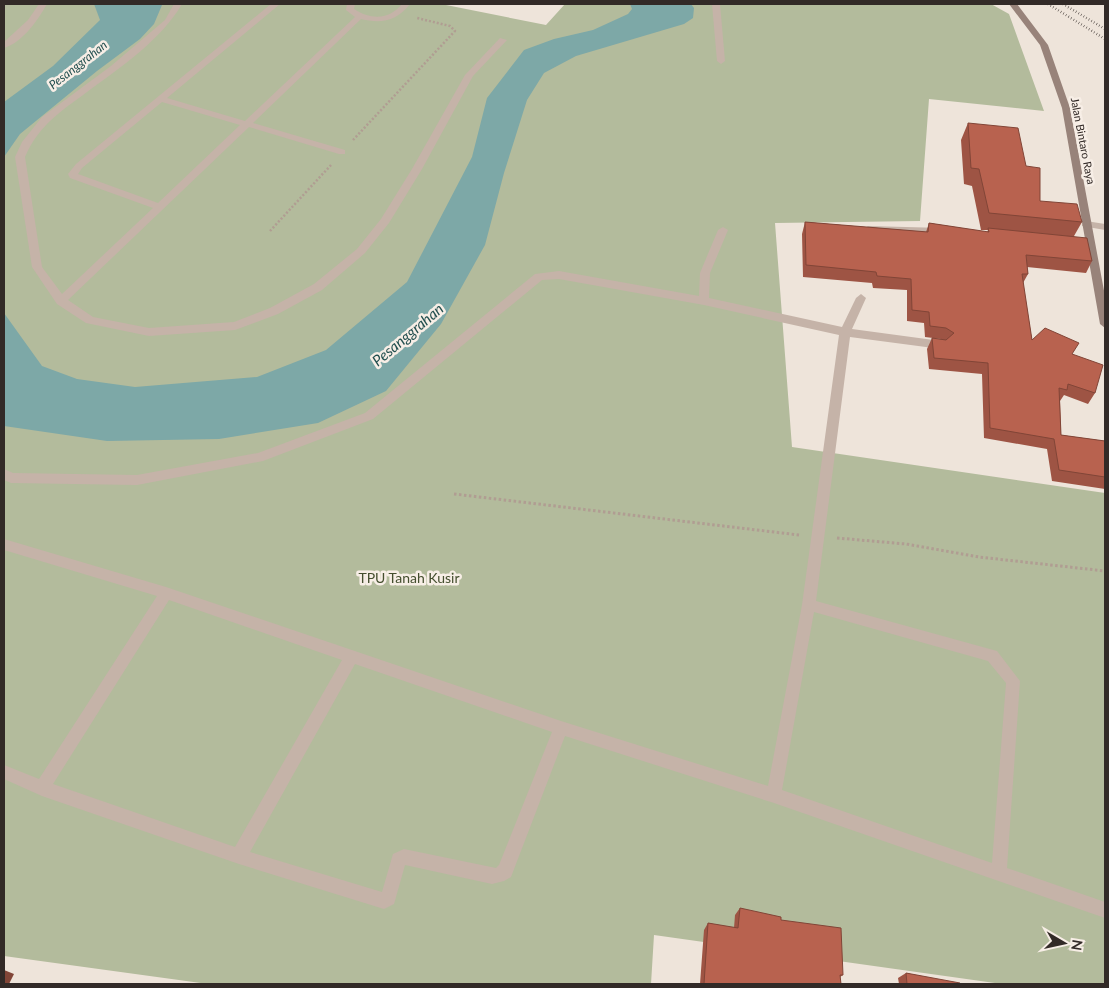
<svg xmlns="http://www.w3.org/2000/svg" width="1109" height="988" viewBox="0 0 1109 988" font-family="Lato,sans-serif">
  <style>
    .green { fill: #b3bb9c }
    .water { fill: #7da8a7 }
    .lines { fill: none; stroke-linecap: round; stroke-linejoin: round }
    .path-far1 { stroke: #b09d92; stroke-width: 2.5; stroke-dasharray: 2 2; stroke-linecap: butt }
    .path { stroke: #b09d92; stroke-width: 3; stroke-dasharray: 2.5 2.5; stroke-linecap: butt }
    .service { fill: #c5b3a8; fill-rule: evenodd }
    .minor { fill: #c5b3a8; fill-rule: evenodd }
    .secondary { fill: #98837a; fill-rule: evenodd }
    .rail { stroke: #322a27; stroke-width: 2.5; stroke-dasharray: 0.5 2.5; stroke-linecap: butt }
    .wall { fill: #9e5444 }
    .shaded-wall { fill: #814537 }
    .building { fill: #b8624f; stroke: #814537 }
    .labels { text-anchor: middle; stroke-width: 5; stroke-linejoin: round; paint-order: stroke }
    .far-street-label { font-size: 11px; fill: #322a27; stroke: #f7eee6 }
    .far-water-label { font-size: 12px; font-style: italic; fill: #224f4f; stroke: #f7eee6 }
    .park-label { font-size: 14px; fill: #444e2e; stroke: #f7eee6 }
    .water-label { font-size: 15px; font-style: italic; fill: #224f4f; stroke: #f7eee6 }
  </style>
  <rect width="100%" height="100%" fill="#eee4da"/>
  <path class="green" d="M4 4H441L546 25 565 4H991L1009 14 1044 111 929 99 920 221 775 223 792 447 1105 493V984H1002L654 935 651 984H208L4 956Z"/>
  <path class="water" d="M94 4 162 5 154 24 140 39 97 71 20 134 4 157V102L53 66 100 20Z
    M630 4H691L694 8 693 18 684 24 576 56 544 73 527 100 504 173 485 245 441 324 386 391 318 423 219 439 107 441 4 426V313L42 366 77 379 135 387 257 377 326 350 407 282 472 157 487 98 524 50 554 39 593 30 628 14 632 9Z"/>
  <g class="lines">
    <path class="path-far1" d="M353 140 455 31 450 26 417 18
      M270 231 331 165"/>
    <path class="path" d="M454 494 799 535
      M837 538 906 544 979 557 1105 571"/>
    <path class="service" d="M39 4H47C38 20 22 43 4 48V42L28 20Z
      M174 4H182C161 40 121 67 87 92 60 112 39 125 25 157L42 267 62 294 153 208 70 178 68 174 76 164 271 4H280L167 98 245 121 355 17 346 10 347 4H355L354 9C371 20 389 20 402 4H410C397 21 381 24 361 19L253 123 345 150V154H339L249 127 68 300 93 317 149 328 234 322 270 308 314 284 357 249 381 219 412 169 465 75 500 38 507 40 473 76 422 169 389 223 365 253 322 290 278 314 235 330 149 336 86 323 57 304 32 267 15 157 22 142 42 117 111 66 165 20ZM162 102 240 125 158 203 78 174 82 168Z
      M712 4H720L725 61 721 64 717 61Z
      M1086 221 1105 224V230L1082 226V222Z
      M723 227 728 230 710 273 709 298 842 327 856 298 861 294 866 298 852 329 941 341 947 345 941 349 850 337 816 601 997 651 1020 681 1007 868 1105 902V918L774 803 565 736 511 877 504 881 492 884 405 865 394 904 384 909 239 864 42 796 4 779V765L39 779 157 596 4 550V539L166 587 561 721 768 786 802 605 839 335 704 305 559 279 542 280 373 419 263 461 137 485 11 483 4 480V469L13 473 137 475 258 453 365 413 535 274 559 271 699 296 700 273 718 230ZM169 600 342 660 235 847 53 784ZM814 612 988 661 1006 683 992 863 782 790ZM355 664 552 732 499 865 496 868 404 849 393 854 382 892 250 852Z"/>
    <path class="minor" d="M868 226 943 228 948 231 943 234 864 231 863 229Z"/>
    <path class="secondary" d="M1009 4H1017L1048 45 1070 108 1105 296V328L1100 324 1062 108 1040 45Z"/>
    <path class="rail" d="M1048 4 1105 39
      M1063 4 1105 29"/>
  </g>
  <path class="wall" d="M968 123 1026 166 1040 201 1082 222 1074 236 1092 261 1086 273 1027 267 1028 274 1023 283 1032 340 1072 354 1095 393 1088 404 1064 395 1060 401 1061 435 1105 441V489L1052 481 1047 449 984 438 982 374 929 369 927 349 932 338 941 339 925 337 924 323 907 321V290L873 288 872 283 803 277 802 234 805 222 926 232 929 223 987 232 988 230H981L972 186 964 184 961 140Z
    M740 908 781 920 843 975 840 977 841 984H700L704 930 708 923 734 928 735 915Z
    M906 973 960 984H899L898 978Z"/>
  <path class="shaded-wall" d="M4 970 14 974 9 984H4Z"/>
  <path class="building" d="M968 123 1018 128 1026 166 1040 168V201L1077 204 1082 222 989 213 979 169 971 168Z
    M805 222 928 232 929 223 989 232 988 228 1087 238 1092 261 1026 255 1028 274H1022L1032 340 1045 328 1079 343 1072 354 1103 365 1095 393 1068 384 1067 390 1059 388 1061 435 1105 441V477L1059 470 1054 439 990 428 988 363 934 358 932 338 946 340 954 333 946 328 930 326 929 312 912 310 911 279 877 276 876 272 806 265Z
    M740 908 781 917V920L841 928 843 975H840L841 984H704L708 923 738 928Z
    M906 973 960 983V984H907Z"/>
  <g class="labels">
    <g class="far-street-label">
      <text transform="translate(1083 141) rotate(79)" y="4">Jalan Bintaro Raya</text>
    </g>
    <g class="far-water-label">
      <text transform="translate(78 65) rotate(-38)" y="4">Pesanggrahan</text>
    </g>
    <g class="park-label">
      <text x="409" y="583">TPU Tanah Kusir</text>
    </g>
    <g class="water-label">
      <text transform="translate(408 335) rotate(-40)" y="5">Pesanggrahan</text>
    </g>
  </g>
  <rect width="1109" height="988" fill="none" stroke="#322a27" stroke-width="10"/>
  <g transform="translate(1064 943) rotate(99)" stroke="#f7eee6" stroke-width="4" paint-order="stroke">
  <path d="M0-4L9 19L0 12L-9 19Z" fill="#322a27"/>
  <text y="-8" font-size="14" font-weight="bold" text-anchor="middle" fill="#322a27">N</text>
  </g>
</svg>
